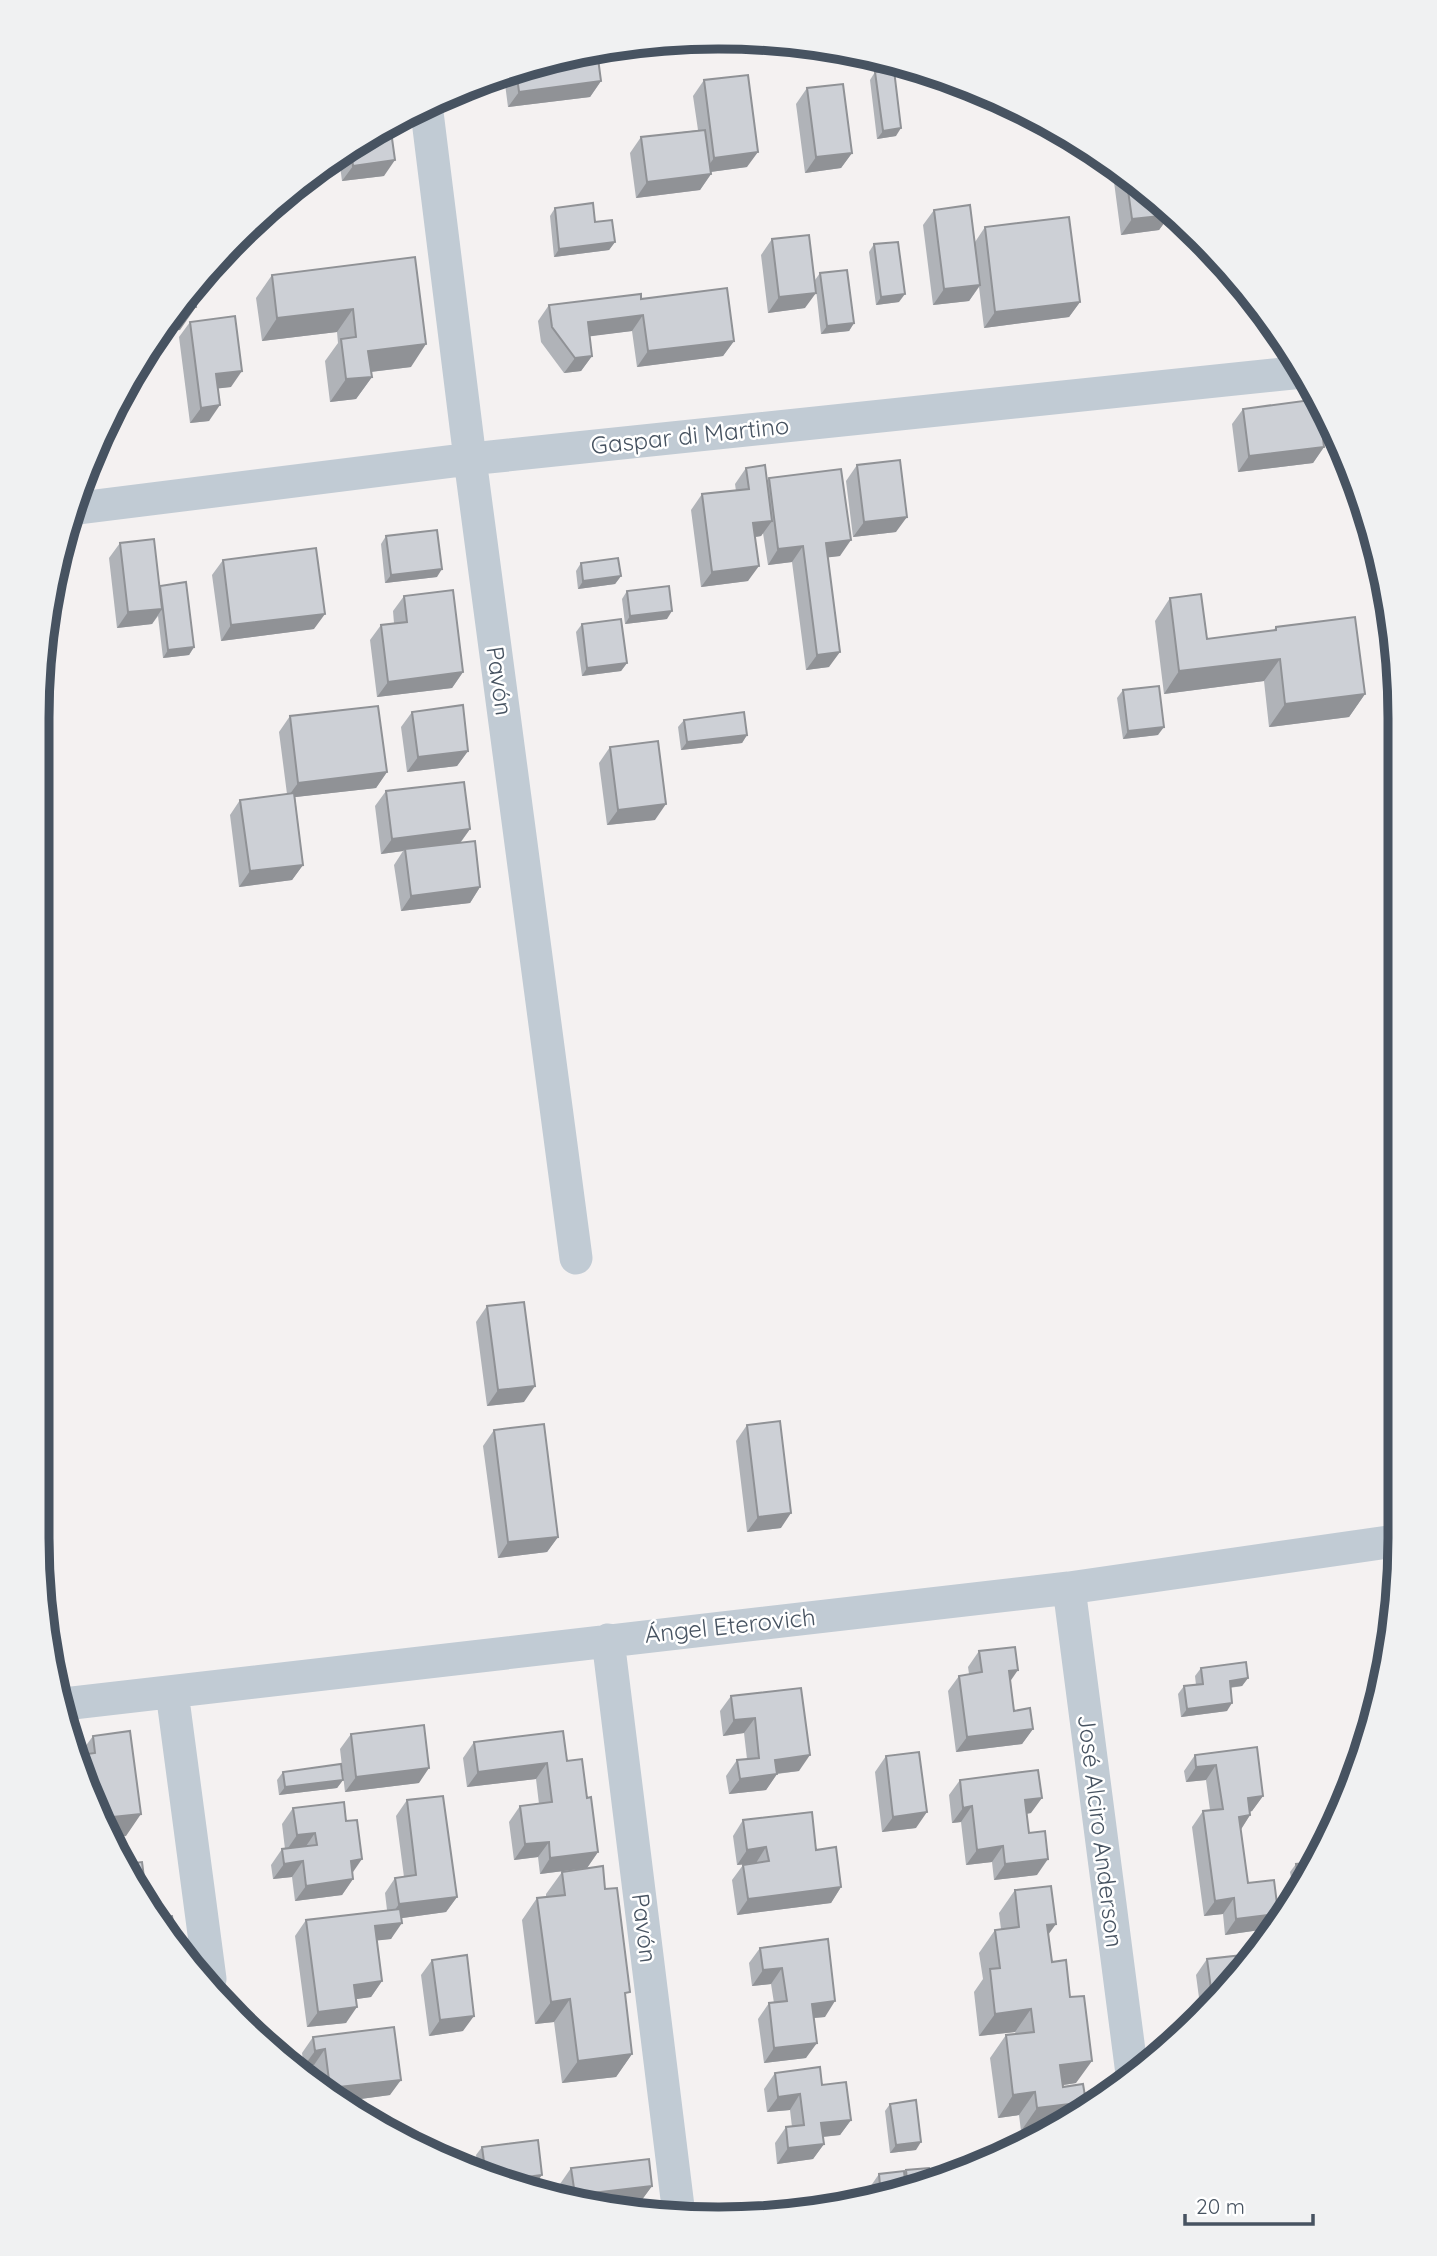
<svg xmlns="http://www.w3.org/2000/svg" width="1437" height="2256" viewBox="0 0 1437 2256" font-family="Quicksand,sans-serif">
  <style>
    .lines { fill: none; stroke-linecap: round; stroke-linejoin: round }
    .street { stroke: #c1cbd4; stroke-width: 33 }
    .wall { fill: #b0b3b8 }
    .shaded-wall { fill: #909296 }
    .building { fill: #cdd0d6; stroke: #909296; stroke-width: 2 }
    .labels { text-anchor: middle; stroke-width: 5; stroke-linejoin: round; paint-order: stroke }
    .street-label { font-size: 24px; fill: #475361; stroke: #fff }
    .rim { fill: none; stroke: #475361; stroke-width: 9 }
  </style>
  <rect width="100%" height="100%" fill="#f4f1f1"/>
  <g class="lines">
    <path class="street" d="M426 104 470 459 576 1258
      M79 508 470 459 1302 372
      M1069 1588 1132 2074
      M608 1640 679 2215
      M172 1692 210 1979
      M64 1704 1069 1588 1395 1541"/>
  </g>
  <path class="wall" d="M542 60 601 81 590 97 508 107 504 76 506 73Z
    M875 72 896 136 877 139 870 80Z
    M704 80 747 167 710 172 711 174 700 190 636 198 630 153 641 137 698 130 693 96Z
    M807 88 852 153 841 168 805 173 796 104Z
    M390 124 384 176 342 181 339 158H334Z
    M1121 172 1169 207 1170 215 1159 230 1121 235 1114 182Z
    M555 208 595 222 615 242 609 250 554 257 550 216Z
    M934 210 975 242 985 227 1080 302 1069 317 984 328 979 287 969 301 933 305 923 225Z
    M772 239 805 308 768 313 761 255Z
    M874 244 899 302 876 305 869 252Z
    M415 257 411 367 371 372 372 377 356 399 330 402 325 361 338 343 337 332 262 341 256 298 272 275Z
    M820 273 854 323 849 331 821 334 815 280Z
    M641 299 734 341 723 356 637 367 632 331 589 336 592 356 581 371 564 373 541 342 538 321 549 305Z
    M190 322 231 387 218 388 209 421 190 423 179 337Z
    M1243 409 1324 447 1313 463 1238 472 1232 424Z
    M857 465 896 532 853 537 846 481Z
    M746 468 767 481 769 478 840 556 828 557 829 667 806 670 792 562 768 565 763 533 761 536 755 537 748 581 701 587 691 510 702 494 736 491 735 484Z
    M386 536 437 577 385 583 381 544Z
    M120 543 160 586 194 647 189 655 163 658 158 616 152 624 117 628 109 558Z
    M223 560 314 629 221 641 212 575Z
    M581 563 621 576 615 584 578 589 576 571Z
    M627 591 667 619 625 624 622 599Z
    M404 596 463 672 452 688 377 697 370 640 381 625 394 623 393 611Z
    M1170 598 1207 639 1273 631 1276 627 1365 694 1349 717 1269 727 1264 681 1164 694 1155 621Z
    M582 624 627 663 621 671 582 676 576 632Z
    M1123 690 1158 735 1123 739 1117 698Z
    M412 712 468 751 457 766 407 772 401 727Z
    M290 716 387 772 376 788 295 797 303 865 292 880 239 887 230 815 240 800 287 794 279 732Z
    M684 720 747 735 742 743 681 750 678 727Z
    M610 747 655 820 607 825 599 763Z
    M386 791 470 829 461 842 480 887 470 903 401 911 394 865 403 851 381 854 375 806Z
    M487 1306 524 1402 487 1406 476 1322Z
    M747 1425 781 1528 747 1532 736 1441Z
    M494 1430 558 1537 547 1552 498 1558 483 1446Z
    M979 1651 1010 1682 1014 1711 1033 1729 1022 1744 956 1752 948 1691 959 1676 969 1674 968 1667Z
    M1201 1668 1248 1678 1242 1686 1230 1688 1227 1711 1181 1717 1178 1694 1184 1686 1196 1685 1195 1676Z
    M801 1688 799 1771 777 1774 766 1790 729 1794 726 1776 737 1760 747 1759 744 1733 723 1736 720 1711 731 1696Z
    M351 1734 419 1783 345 1792 340 1749Z
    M93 1736 126 1836 79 1755Z
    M474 1742 567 1761 587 1798 598 1852 587 1868 540 1874 538 1857 514 1860 509 1822 520 1806 539 1804 536 1779 467 1787 463 1758Z
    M1257 1747 1263 1796 1252 1811 1250 1812V1815L1241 1829 1248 1883 1278 1912 1267 1929 1225 1935 1223 1914 1204 1916 1192 1827 1203 1811 1210 1810 1206 1780 1186 1782 1184 1771 1195 1755Z
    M886 1756 916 1828 882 1832 875 1772Z
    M283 1772 343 1780 337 1788 279 1795 277 1780Z
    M960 1780 1031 1813 1027 1814 1029 1833 1037 1875 994 1880 992 1862 966 1865 961 1822 952 1823 949 1795Z
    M407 1800 457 1897 446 1912 402 1918 391 1939 377 1940 382 1981 371 1997 356 1999 346 2023 307 2027 295 1936 306 1920 387 1910 385 1893 395 1878 404 1877 396 1816Z
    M293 1808 353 1873V1879L342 1895 295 1901 292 1877 273 1879 271 1865 282 1849H285L282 1824Z
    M743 1820 841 1887 831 1903 737 1915 732 1880 743 1865 756 1863 737 1865 733 1836Z
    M1308 1863 1293 1888 1290 1872 1296 1864Z
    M562 1872 605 1889 625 1999 632 2054 616 2077 562 2083 554 2022 535 2024 522 1920 537 1898 546 1897V1894Z
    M1015 1890 1048 1935 1052 1962 1076 2083 1063 2085V2087L1086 2102 1078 2113 1046 2127 1021 2131 1019 2115 998 2118 990 2058 1006 2035 1016 2034 1015 2032 979 2036 974 1992 983 1979 979 1953 995 1930 1001 1929 999 1913Z
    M828 1939 825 2017 814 2018 806 2058 764 2063 758 2019 769 2003H774L771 1984 752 1986 749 1963 760 1948Z
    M1252 1954 1200 2005 1196 1975 1207 1959Z
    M432 1960 463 2031 429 2036 421 1975Z
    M313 2037 390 2095 338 2102 317 2087 314 2065 304 2066 302 2053Z
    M775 2073 822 2085 851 2120 840 2135 823 2137 824 2144 813 2159 777 2164 775 2143 786 2127H792L790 2110 767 2112 764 2089Z
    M890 2104 916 2150 890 2153 885 2111Z
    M482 2147 536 2183 510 2186 499 2183 479 2174 476 2155Z
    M571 2168 652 2186 641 2201 595 2207 586 2206 562 2200 560 2184Z
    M906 2170 931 2180 895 2196 810 2207 811 2206 869 2199 868 2190 879 2174 904 2173Z"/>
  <path class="shaded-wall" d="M601 81 590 97 508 107 519 92Z
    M418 107 411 117 399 118 417 107Z
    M901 128 896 136 877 139 883 131Z
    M758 152 747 167 703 173 714 158Z
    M852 153 841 168 805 173 816 157Z
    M395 160 384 176 342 181 353 166Z
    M711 174 700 190 636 198 647 182Z
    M279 210 273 218 258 220 267 212Z
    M1170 215 1159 230 1121 235 1132 219Z
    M615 242 609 250 554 257 559 249Z
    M980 285 969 301 933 305 944 289Z
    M816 293 805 308 768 313 779 297Z
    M905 294 899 302 876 305 881 297Z
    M1080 302 1069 317 984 328 995 312Z
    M196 307 180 330 164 332 179 310Z
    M353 309 337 332 262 341 277 318Z
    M643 315 632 331 577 338 588 322Z
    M854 323 849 331 821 334 827 326Z
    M734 341 723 356 637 367 648 351Z
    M426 344 411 367 353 374 368 351Z
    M592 356 581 371 564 373 575 358Z
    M242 371 231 387 205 390 216 374Z
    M372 377 356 399 330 402 346 379Z
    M220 405 209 421 190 423 201 408Z
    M1324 447 1313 463 1238 472 1249 456Z
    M907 517 896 532 853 537 864 522Z
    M772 521 761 536 743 539 753 523Z
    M851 540 840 556 815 559 826 543Z
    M803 546 792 562 768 565 778 549Z
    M759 566 748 581 701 587 712 572Z
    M442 569 437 577 385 583 391 575Z
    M621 576 615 584 578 589 583 581Z
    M162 609 152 624 117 628 128 612Z
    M672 611 667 619 625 624 630 616Z
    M325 614 314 629 221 641 231 625Z
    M194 647 189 655 163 658 168 650Z
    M840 652 829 667 806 670 817 655Z
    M1280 659 1264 681 1164 694 1179 671Z
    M627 663 621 671 582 676 587 668Z
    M463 672 452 688 377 697 388 682Z
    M1365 694 1349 717 1269 727 1285 704Z
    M1164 727 1158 735 1123 739 1128 731Z
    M747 735 742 743 681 750 687 742Z
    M468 751 457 766 407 772 418 757Z
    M387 772 376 788 287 798 298 783Z
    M666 804 655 820 607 825 618 810Z
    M470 829 459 844 405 849 403 851 381 854 392 839Z
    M303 865 292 880 239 887 250 871Z
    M480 887 470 903 401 911 411 896Z
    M535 1386 524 1402 487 1406 498 1390Z
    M791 1513 781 1528 747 1532 758 1517Z
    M558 1537 547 1552 498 1558 508 1542Z
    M1018 1670 1007 1686 1009 1671Z
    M1248 1678 1242 1686 1224 1688 1230 1681Z
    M1232 1703 1227 1711 1181 1717 1187 1709Z
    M755 1718 744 1733 723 1736 734 1720Z
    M1033 1729 1022 1744 956 1752 967 1737Z
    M810 1755 799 1771 765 1775 775 1760Z
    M547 1763 536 1779 467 1787 478 1772Z
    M1216 1765 1206 1780 1186 1782 1196 1767Z
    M429 1768 419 1783 345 1792 356 1777Z
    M777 1774 766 1790 729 1794 740 1779Z
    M343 1780 337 1788 279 1795 285 1787Z
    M1263 1796 1252 1811 1238 1813 1248 1798Z
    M1042 1798 1031 1813 1014 1815 1025 1800Z
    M972 1806 961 1822 952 1823 963 1808Z
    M927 1812 916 1828 882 1832 893 1817Z
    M141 1814 126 1836 113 1838 103 1818Z
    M1250 1815 1240 1831 1239 1817Z
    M315 1833 304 1849 286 1851 297 1835Z
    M549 1842 538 1857 514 1860 525 1844Z
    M1003 1846 992 1862 966 1865 977 1850Z
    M766 1847 756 1863 737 1865 747 1850Z
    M598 1852 587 1868 540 1874 550 1858Z
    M362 1859 351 1875V1861Z
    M1048 1859 1037 1875 994 1880 1005 1864Z
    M303 1861 292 1877 273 1879 284 1864Z
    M353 1879 342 1895 295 1901 306 1886Z
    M841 1887 831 1903 737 1915 748 1899Z
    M457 1897 446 1912 388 1920 399 1904Z
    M1234 1898 1223 1914 1204 1916 1215 1901Z
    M1277 1914 1267 1929 1225 1935 1236 1919Z
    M402 1923 391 1939 364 1942 375 1926Z
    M1056 1924 1040 1946 1047 1925Z
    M782 1968 771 1984 752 1986 763 1970Z
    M382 1981 371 1997 343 2001 354 1985Z
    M1231 1986 1213 2003 1200 2005 1211 1989Z
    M570 1999 554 2022 535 2024 551 2002Z
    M835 2001 825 2017 801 2019 812 2004Z
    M357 2007 346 2023 307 2027 318 2012Z
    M1031 2009 1015 2032 979 2036 995 2014Z
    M474 2016 463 2031 429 2036 440 2020Z
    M817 2043 806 2058 764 2063 774 2048Z
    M325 2049 314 2065 304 2066 315 2051Z
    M632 2054 616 2077 562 2083 578 2061Z
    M1092 2061 1076 2083 1044 2088 1060 2065Z
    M401 2080 390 2095 338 2102 326 2093 330 2088Z
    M1035 2092 1019 2115 998 2118 1013 2095Z
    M800 2094 790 2110 767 2112 778 2097Z
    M1086 2102 1078 2113 1046 2127 1021 2131 1037 2108Z
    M851 2120 840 2135 811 2138 821 2123Z
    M921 2142 916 2150 890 2153 896 2145Z
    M824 2144 813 2159 777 2164 788 2148Z
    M542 2175 536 2183 510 2186 494 2181Z
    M652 2186 641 2201 595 2207 586 2206 570 2202 575 2195Z"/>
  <path class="building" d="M597 51 601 81 519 92 516 70 542 60Z
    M894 70 901 128 883 131 875 72Z
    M748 75 758 152 714 158 704 80Z
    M843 84 852 153 816 157 807 88Z
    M390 124 395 160 353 166 351 148Z
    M705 130 711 174 647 182 641 137Z
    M1126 176 1168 206 1169 207 1170 215 1132 219Z
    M278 202 279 210 267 212Z
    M593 203 595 222 612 220 615 242 559 249 555 208Z
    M970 205 980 285 944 289 934 210Z
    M1069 217 1080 302 995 312 985 227Z
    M809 235 816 293 779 297 772 239Z
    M898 242 905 294 881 297 874 244Z
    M415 257 426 344 368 351 372 377 346 379 341 339 356 337 353 309 277 318 272 275Z
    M847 270 854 323 827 326 820 273Z
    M193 288 196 307 179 310Z
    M727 288 734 341 648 351 643 315 588 322 592 356 575 358 552 327 549 305 641 294V299Z
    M235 316 242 371 216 374 220 405 201 408 190 322Z
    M1318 399 1324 447 1249 456 1243 409Z
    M900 460 907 517 864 522 857 465Z
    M765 465 772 521 753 523 759 566 712 572 702 494 749 489 746 468Z
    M841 469 851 540 826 543 840 652 817 655 803 546 778 549 769 478Z
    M437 530 442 569 391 575 386 536Z
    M154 539 162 609 128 612 120 543Z
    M316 548 325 614 231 625 223 560Z
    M618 558 621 576 583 581 581 563Z
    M186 582 194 647 168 650 160 586Z
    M669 586 672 611 630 616 627 591Z
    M453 590 463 672 388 682 381 625 407 622 404 596Z
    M1201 594 1207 639 1276 630V627L1355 617 1365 694 1285 704 1280 659 1179 671 1170 598Z
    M621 619 627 663 587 668 582 624Z
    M1159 686 1164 727 1128 731 1123 690Z
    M463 705 468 751 418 757 412 712Z
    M378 706 387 772 298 783 290 716Z
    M744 712 747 735 687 742 684 720Z
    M658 741 666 804 618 810 610 747Z
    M464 782 470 829 392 839 386 791Z
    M294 793 303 865 250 871 240 800Z
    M475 841 480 887 411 896 405 849Z
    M524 1302 535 1386 498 1390 487 1306Z
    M780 1421 791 1513 758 1517 747 1425Z
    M544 1424 558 1537 508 1542 494 1430Z
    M1015 1647 1018 1670 1009 1671 1014 1711 1030 1708 1033 1729 967 1737 959 1676 982 1672 979 1651Z
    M1246 1662 1248 1678 1230 1681 1232 1703 1187 1709 1184 1686 1203 1684 1201 1668Z
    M801 1688 810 1755 775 1760 777 1774 740 1779 737 1760 759 1758 755 1718 734 1720 731 1696Z
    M424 1725 429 1768 356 1777 351 1734Z
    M130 1731 141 1814 103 1818 73 1756 95 1753 93 1736Z
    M563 1731 567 1761 582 1759 587 1798 591 1797 598 1852 550 1858 549 1842 525 1844 520 1806 552 1802 547 1763 478 1772 474 1742Z
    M1257 1747 1263 1796 1248 1798 1250 1815 1239 1817 1248 1883 1274 1880 1278 1912 1277 1914 1236 1919 1234 1898 1215 1901 1203 1811 1223 1809 1216 1765 1196 1767 1195 1755Z
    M919 1752 927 1812 893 1817 886 1756Z
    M341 1764 343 1780 285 1787 283 1772Z
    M1038 1770 1042 1798 1025 1800 1029 1833 1045 1831 1048 1859 1005 1864 1003 1846 977 1850 972 1806 963 1808 960 1780Z
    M443 1796 457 1897 399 1904 395 1878 416 1875 407 1800Z
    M344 1802 346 1821 357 1820 362 1859 351 1861 353 1879 306 1886 303 1861 284 1864 282 1849 317 1845 315 1833 297 1835 293 1808Z
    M812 1812 816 1850 836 1847 841 1887 748 1899 743 1865 769 1861 766 1847 747 1850 743 1820Z
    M142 1862 148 1909 126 1864Z
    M1308 1863 1298 1879 1296 1864Z
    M603 1866 605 1889 617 1888 630 1992 625 1993 632 2054 578 2061 570 1999 551 2002 537 1898 565 1895 562 1872Z
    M1051 1886 1056 1924 1047 1925 1052 1962 1066 1960 1070 1997 1084 1996 1092 2061 1060 2065 1063 2087 1083 2084 1086 2102 1037 2108 1035 2092 1013 2095 1006 2035 1034 2032 1031 2009 995 2014 990 1969 1000 1968 995 1930 1019 1927 1015 1890Z
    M400 1909 402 1923 375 1926 382 1981 354 1985 357 2007 318 2012 306 1920Z
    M172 1916 176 1942 153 1918Z
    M828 1939 835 2001 812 2004 817 2043 774 2048 769 2003 787 2001 782 1968 763 1970 760 1948Z
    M1252 1954 1231 1986 1211 1989 1207 1959Z
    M467 1955 474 2016 440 2020 432 1960Z
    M394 2027 401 2080 330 2088 325 2049 315 2051 313 2037Z
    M820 2067 822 2085 846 2082 851 2120 821 2123 824 2144 788 2148 786 2127 804 2125 800 2094 778 2097 775 2073Z
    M916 2100 921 2142 896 2145 890 2104Z
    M538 2140 542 2175 494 2181 486 2177 482 2147Z
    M649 2159 652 2186 575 2195 571 2168Z
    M929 2168 931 2180 908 2189 906 2170Z
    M904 2171 906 2191 895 2196 811 2207V2206L881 2197 879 2174Z"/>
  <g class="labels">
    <g class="street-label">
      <text transform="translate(690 436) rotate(-6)" y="8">Gaspar di Martino</text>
      <text transform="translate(499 681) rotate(82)" y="8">Pavón</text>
      <text transform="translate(730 1626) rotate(-6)" y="8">Ángel Eterovich</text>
      <text transform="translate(1100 1831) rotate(83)" y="8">José Alciro Anderson</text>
      <text transform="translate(644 1928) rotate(83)" y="8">Pavón</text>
    </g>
  </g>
  <path d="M0 0H1437V2256H0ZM718 49H719A669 669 0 0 1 1388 718V1538A669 669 0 0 1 719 2207H718A669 669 0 0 1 49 1538V718A669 669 0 0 1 718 49Z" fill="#f0f1f2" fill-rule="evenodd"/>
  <path class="rim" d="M718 49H719A669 669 0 0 1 1388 718V1538A669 669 0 0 1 719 2207H718A669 669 0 0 1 49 1538V718A669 669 0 0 1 718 49Z"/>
  <path d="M1185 2214v10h128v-10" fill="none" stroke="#475361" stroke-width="3.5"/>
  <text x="1196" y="2214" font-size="21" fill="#475361" stroke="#ffffff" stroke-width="5" paint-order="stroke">20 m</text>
</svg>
